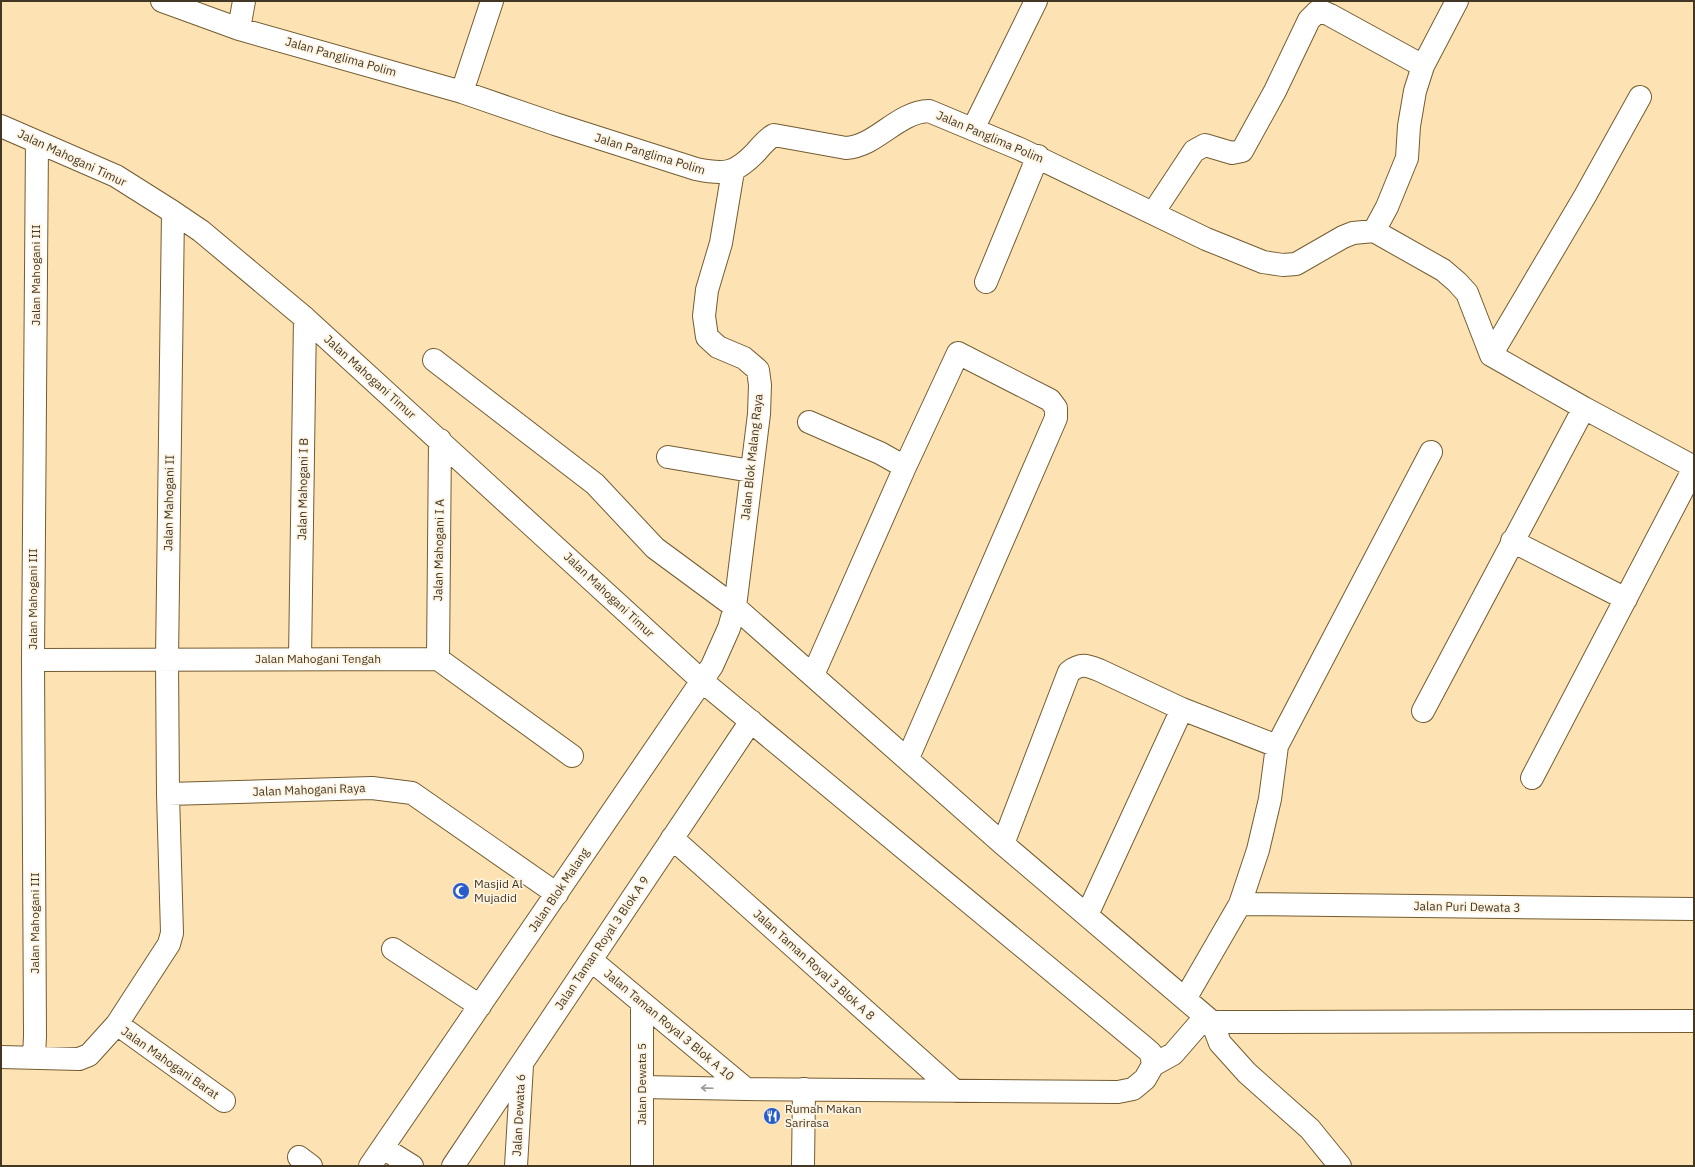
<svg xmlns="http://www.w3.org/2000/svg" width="1695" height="1167" viewBox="0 0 1695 1167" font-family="'IBM Plex Sans',sans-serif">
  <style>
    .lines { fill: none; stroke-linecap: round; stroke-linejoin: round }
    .minor-casing { stroke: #735c31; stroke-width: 24 }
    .minor { stroke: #fff; stroke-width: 22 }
    .oneway { stroke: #a09b92 }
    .labels { text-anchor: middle; stroke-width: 3.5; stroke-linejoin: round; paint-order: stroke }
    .street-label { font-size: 12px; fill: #413724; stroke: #fdf3e0 }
    .poi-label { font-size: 12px; fill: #413724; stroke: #fdf3e0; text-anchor: start }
  </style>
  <rect width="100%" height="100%" fill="#fde3b4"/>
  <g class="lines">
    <g class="minor-casing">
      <path id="minor" d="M162 1 239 29 462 92 555 124 696 169C725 175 735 174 756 152 761 146 767 139 774 135L846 148C877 146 897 112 929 111L1020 149 1206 239 1263 262 1283 265 1296 264 1343 237 1353 233 1374 231 1443 270 1457 282 1467 293 1491 355 1584 408 1694 467
        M239 29 244 1
        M462 92 492 1
        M1 126 116 176 173 212 201 231 305 318 702 681 1144 1047 1151 1053 1153 1065
        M973 129 1036 1
        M1153 213 1194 151 1205 145 1232 153 1242 151 1275 91 1309 20 1317 12H1323L1330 15 1423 66
        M1374 231 1387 207 1407 158 1409 126 1415 91 1423 66 1457 1
        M986 282 1038 156
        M1491 355 1585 196 1640 97
        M434 360 595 484 655 548 735 607 1003 844 1212 1022 1694 1021
        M809 422 880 453 905 467
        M668 457 751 471
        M1512 541 1626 599
        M300 659 305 318
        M438 659 440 440
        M33 660 438 659 572 756
        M813 675 905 467 958 353 1050 400 1056 408V418L908 758
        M1423 711 1584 408
        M1532 778 1694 468
        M168 794 372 788 412 793 557 894
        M672 838 955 1091
        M1003 844 1069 672C1081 663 1086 665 1099 670L1182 709 1277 746
        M1240 904 1694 909
        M1087 915 1182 709
        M393 949 480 1006
        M591 960 746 1089
        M1185 999 1240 904 1258 850 1270 799 1277 746 1431 452
        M1212 1022 1220 1043 1247 1073 1310 1129 1340 1166
        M117 1024 224 1101
        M1 1057 79 1059 89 1055 117 1024 169 944 172 933 168 794 167 660 173 212
        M34 1057 35 1036 33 660 37 142
        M642 1087 746 1089 1118 1092 1133 1089 1145 1079 1153 1065 1173 1054 1199 1024 1203 1016
        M383 1148 412 1166
        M299 1157 311 1166
        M370 1166 712 666 729 628 735 607 759 414 760 385 758 370 744 358 718 347 707 337 704 316 707 290 721 243 733 171
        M453 1166 751 721
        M516 1166 522 1065
        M642 1166V1003
        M803 1166 804 1089"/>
    </g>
    <use href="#minor" class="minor"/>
  </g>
  <defs><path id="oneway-shaft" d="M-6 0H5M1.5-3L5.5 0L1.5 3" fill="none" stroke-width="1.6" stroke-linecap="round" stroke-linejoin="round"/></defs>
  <use class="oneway" href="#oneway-shaft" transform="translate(707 1088) rotate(-178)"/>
  <defs>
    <g id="mosque-disc" transform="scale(0.9)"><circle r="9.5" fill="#285cca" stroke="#fdf3e0"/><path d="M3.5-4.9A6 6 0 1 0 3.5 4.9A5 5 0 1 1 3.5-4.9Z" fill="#fff"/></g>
    <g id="restaurant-disc" transform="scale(0.9)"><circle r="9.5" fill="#285cca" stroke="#fdf3e0"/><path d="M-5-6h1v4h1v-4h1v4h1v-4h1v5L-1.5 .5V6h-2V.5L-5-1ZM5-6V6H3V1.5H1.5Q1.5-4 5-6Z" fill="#fff"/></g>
  </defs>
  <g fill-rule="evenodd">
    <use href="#mosque-disc" x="461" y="891"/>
    <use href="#restaurant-disc" x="772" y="1116"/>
  </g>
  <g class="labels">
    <g class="street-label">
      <text transform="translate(341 57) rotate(16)" y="4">Jalan Panglima Polim</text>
      <text transform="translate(990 137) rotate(23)" y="4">Jalan Panglima Polim</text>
      <text transform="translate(650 154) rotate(17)" y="4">Jalan Panglima Polim</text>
      <text transform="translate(72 158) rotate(25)" y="4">Jalan Mahogani Timur</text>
      <text transform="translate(36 275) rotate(-90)" y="4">Jalan Mahogani III</text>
      <text transform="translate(370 377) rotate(42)" y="4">Jalan Mahogani Timur</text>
      <text transform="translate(752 457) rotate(-84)" y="4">Jalan Blok Malang Raya</text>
      <text transform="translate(303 489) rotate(-89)" y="4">Jalan Mahogani I B</text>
      <text transform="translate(169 503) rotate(-89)" y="4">Jalan Mahogani II</text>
      <text transform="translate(439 550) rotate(-89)" y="4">Jalan Mahogani I A</text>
      <text transform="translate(609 595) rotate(43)" y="4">Jalan Mahogani Timur</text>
      <text transform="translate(33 599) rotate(-90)" y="4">Jalan Mahogani III</text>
      <text x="318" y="663">Jalan Mahogani Tengah</text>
      <text transform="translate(309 790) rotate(-2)" y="4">Jalan Mahogani Raya</text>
      <text transform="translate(559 890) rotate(-56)" y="4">Jalan Blok Malang</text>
      <text transform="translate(1467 907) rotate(1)" y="4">Jalan Puri Dewata 3</text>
      <text transform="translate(35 923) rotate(-90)" y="4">Jalan Mahogani III</text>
      <text transform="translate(602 943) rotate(-56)" y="4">Jalan Taman Royal 3 Blok A 9</text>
      <text transform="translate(814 965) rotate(42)" y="4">Jalan Taman Royal 3 Blok A 8</text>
      <text transform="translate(669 1025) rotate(40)" y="4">Jalan Taman Royal 3 Blok A 10</text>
      <text transform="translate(170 1063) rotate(35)" y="4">Jalan Mahogani Barat</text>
      <text transform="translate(642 1084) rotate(-90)" y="4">Jalan Dewata 5</text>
      <text transform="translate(519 1115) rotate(-87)" y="4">Jalan Dewata 6</text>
    </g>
    <g class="poi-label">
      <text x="474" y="888">Masjid Al<tspan x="474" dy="14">Mujadid</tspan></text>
      <text x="785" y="1113">Rumah Makan<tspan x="785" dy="14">Sarirasa</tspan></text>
    </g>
  </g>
  <rect width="1695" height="1167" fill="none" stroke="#413724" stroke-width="4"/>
</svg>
